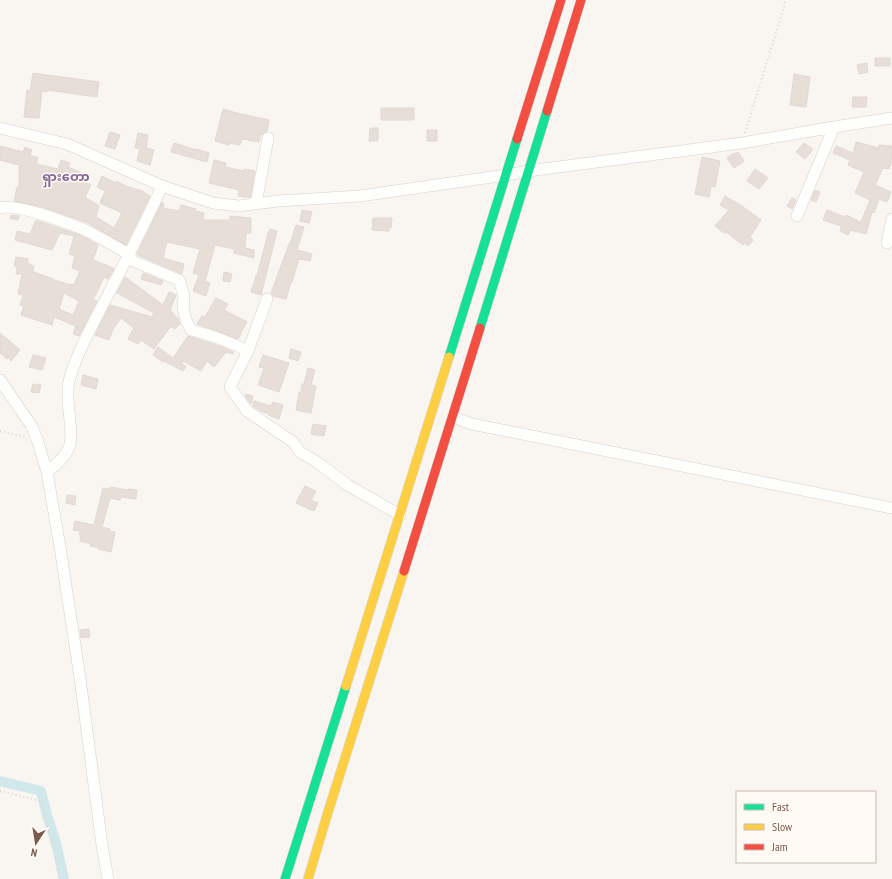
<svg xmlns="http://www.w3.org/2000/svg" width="892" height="879" viewBox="0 0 892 879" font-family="'PT Sans Narrow','Noto Sans Myanmar',sans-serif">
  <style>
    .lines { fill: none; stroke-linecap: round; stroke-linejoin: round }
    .canal { stroke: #d0e8ea; stroke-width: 10 }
    .building { fill: #e6ded7; stroke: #e2d8d2; fill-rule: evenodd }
    .street-casing { stroke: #d7d1cb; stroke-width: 12 }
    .fast-casing { stroke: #d9d2cb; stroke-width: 10 }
    .slow-casing { stroke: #d9d2cb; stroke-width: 10 }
    .jam-casing { stroke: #d9d2cb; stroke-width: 10 }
    .path { stroke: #dcd5d0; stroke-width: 2; stroke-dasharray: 1 3; stroke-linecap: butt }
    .street { stroke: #fefefd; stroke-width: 11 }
    .fast { stroke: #16e098; stroke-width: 9 }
    .slow { stroke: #ffcf43; stroke-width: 9 }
    .jam { stroke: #f24e42; stroke-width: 9 }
    .labels { text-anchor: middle; stroke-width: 3; stroke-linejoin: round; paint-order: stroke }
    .quarter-label { font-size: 13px; font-weight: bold; fill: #846695; stroke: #fffaf3 }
  </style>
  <rect width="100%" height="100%" fill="#f9f5f0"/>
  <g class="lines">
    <path class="canal" d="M0 781 41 791 47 815 56 843 64 879"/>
  </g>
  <path class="building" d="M875 58H890V66H875Z
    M867 63 868 72 859 74 857 65Z
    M33 73 99 82 97 97 47 90V92L42 91 39 118 24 117 27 90 30 91Z
    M794 74 810 77 806 107 790 105Z
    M853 97H867L866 107H852Z
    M381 108H414V120H381Z
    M223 109 237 113 269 120 267 131 262 135 261 134 259 142 242 139 240 145 229 143V145L215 141Z
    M370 128H378V141H369Z
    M427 130H437V141H427Z
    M110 132 120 135 115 149 105 146Z
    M138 133 148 135 146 148 154 150 150 165 137 161 140 149 135 148Z
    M856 142 879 148V145L892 146V160L889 169 883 168 875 185 891 192 887 202 879 199 874 213 872 212 866 234 851 230 848 235 840 231 841 228V226L823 220 827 210 845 217 846 215 861 222 870 200 855 193 864 172 848 165 850 160 833 153 836 146 853 153Z
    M174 143 196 150V149L209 153 207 162 171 152Z
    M804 143 813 149 805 159 796 152Z
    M0 146 23 152 25 147 32 150 30 155 38 158 36 164 58 169 61 160 70 163 68 167 82 173 79 179 91 185 85 197 99 206 96 217 114 228 122 213 100 203 105 191 97 187 102 176 116 183V181L126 186 142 191 150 196 126 245 86 222 43 207 14 201 17 187 19 188V165L0 160Z
    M738 152 744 161 734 168 727 158 734 153 735 154Z
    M702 157 720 161 715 187 711 186 709 197 695 194Z
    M214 160 226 163 225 167 244 171V169L255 171 250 198 238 196 239 190 209 183Z
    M755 169 768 178 759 189 747 181Z
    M815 190 820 192 816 202 811 200Z
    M725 196 742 206 761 220 750 237 753 240 748 246 745 243 743 245 726 232 724 233 715 226 729 210 720 205Z
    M792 198 796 200 792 209 787 206Z
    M162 202 164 204 163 208 179 211 181 205 196 209 195 211 204 213 203 220H230V216L251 218V233H246L245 248 254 250V258L234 253V249L215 245 205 281 210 283 206 296 193 291 199 275 193 273 200 249 167 242 163 258 184 264 182 274 138 255 137 254Z
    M302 210 312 212 309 223 300 221Z
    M11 215 19 216 18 220 10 218Z
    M373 218H392L391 228 389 227V231L372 230Z
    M36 220 80 235 98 245 93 260 111 267 114 269 108 279 104 277 93 300 97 301 79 336 73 334 76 326 54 317 52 325 21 315 24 306 20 305 23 295 18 294 22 274H16L17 267 14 266 16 257 28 259V264H31V266H34L33 272 54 279V280L71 285V284L74 285 80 271 72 268 75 256 69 254 74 236 60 233 52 250 15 240 17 231 30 234ZM64 293 79 301 73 315 59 309Z
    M296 225 304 227 297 250 312 254 310 261 299 259 292 282H291L286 299 273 296 271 293 289 244H290Z
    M270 229 277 231 261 295 251 292 256 276H257L268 233Z
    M224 272 232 274 230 282 223 281Z
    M143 273 163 281 161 285 141 279Z
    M125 277 163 305 169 292 176 295 170 310 178 319 180 324 175 329 171 326 154 349 141 340 138 344 128 339 134 328 121 318 113 329 109 340 95 335 110 305 152 317 154 313 117 293Z
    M216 298 228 304 224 310 247 322 240 334H241L238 339 215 330 197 324 202 316 205 317Z
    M0 333 20 350 11 361 8 357 7 359 0 353Z
    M188 336 225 348 233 352V354L226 352 214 367 207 361 201 371 183 361 181 364 186 366 183 371 164 361 163 362 153 355 158 347 173 358Z
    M291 349 301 352 298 361 289 358Z
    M33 355 46 358 42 370 29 367Z
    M263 355 289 363 279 392 258 385 264 368 259 367Z
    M308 368 315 370 311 385 316 386 311 413 296 410 299 392H301L302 384H304Z
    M83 375 98 379 96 389 81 385Z
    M33 384 41 385 39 393 31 392Z
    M246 394 253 396 251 404 245 396Z
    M254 401 271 406 273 402 283 405 279 419 268 415 269 414 260 411 253 406Z
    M313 424 326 426 324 436 311 434Z
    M305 486 316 491 311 500 318 503 314 511 296 503 300 495Z
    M110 487 128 490V489L137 490 136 499 121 497 120 500 110 498 102 527 110 529V531L115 532 111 552 98 549V547L90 546 91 544 80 541 81 535 79 534 80 531 73 530 75 521 94 525 103 488 110 489Z
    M67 495 76 496 75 505 66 503Z
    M89 629 90 637 81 638 80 630Z"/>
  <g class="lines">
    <g class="street-casing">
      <path id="street" d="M0 128 67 144 162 186 213 203 239 206 278 201 360 196 506 175 528 171 742 143 834 127 892 118
        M256 204 268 138
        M0 208C17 203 65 222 83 229 98 236 114 246 129 254L133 261 179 280 184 296 183 308 186 320 191 330C211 335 230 342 248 351L230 387 247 411 293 442 300 452 317 462 349 486 400 515
        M797 216 834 127
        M887 243 892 219
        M248 351 267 299
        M0 380 31 425 37 439 47 472 60 547 80 678 102 845 108 879
        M453 417 472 424 892 508
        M47 472C55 466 63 459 68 450 76 435 64 401 69 381 76 355 90 330 102 306 123 266 144 227 162 186"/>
    </g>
    <g class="fast-casing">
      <path id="fast" d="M480 328 547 111
        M449 357 517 139
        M285 879 346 686"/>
    </g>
    <g class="slow-casing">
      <path id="slow" d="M346 686 449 357
        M308 879 328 812 404 571"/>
    </g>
    <g class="jam-casing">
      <path id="jam" d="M547 111 581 0
        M517 139 561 0
        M404 571 480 328"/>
    </g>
    <path class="path" d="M745 133 786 0
      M0 431 26 437
      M0 791 41 801 55 856 59 879"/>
    <use href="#street" class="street"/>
    <use href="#fast" class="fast"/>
    <use href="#slow" class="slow"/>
    <use href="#jam" class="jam"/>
  </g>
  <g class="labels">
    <g class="quarter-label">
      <text x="66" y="181">ရှားတော</text>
    </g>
  </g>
  <rect x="736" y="791" width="140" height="72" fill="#fffaf3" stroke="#cabbb1"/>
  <rect x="744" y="804" width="20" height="6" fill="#16e098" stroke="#cabbb1"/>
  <text x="772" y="811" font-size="12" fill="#7a5c4d">Fast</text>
  <rect x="744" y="824" width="20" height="6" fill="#ffcf43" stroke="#cabbb1"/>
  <text x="772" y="831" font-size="12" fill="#7a5c4d">Slow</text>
  <rect x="744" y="844" width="20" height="6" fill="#f24e42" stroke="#cabbb1"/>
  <text x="772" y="851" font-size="12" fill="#7a5c4d">Jam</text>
  <g transform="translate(36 843) rotate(192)" stroke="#fffaf3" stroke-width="3" paint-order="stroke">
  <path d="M0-3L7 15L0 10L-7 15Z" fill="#7a5c4d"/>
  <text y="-6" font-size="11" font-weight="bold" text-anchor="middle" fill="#7a5c4d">N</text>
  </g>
</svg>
